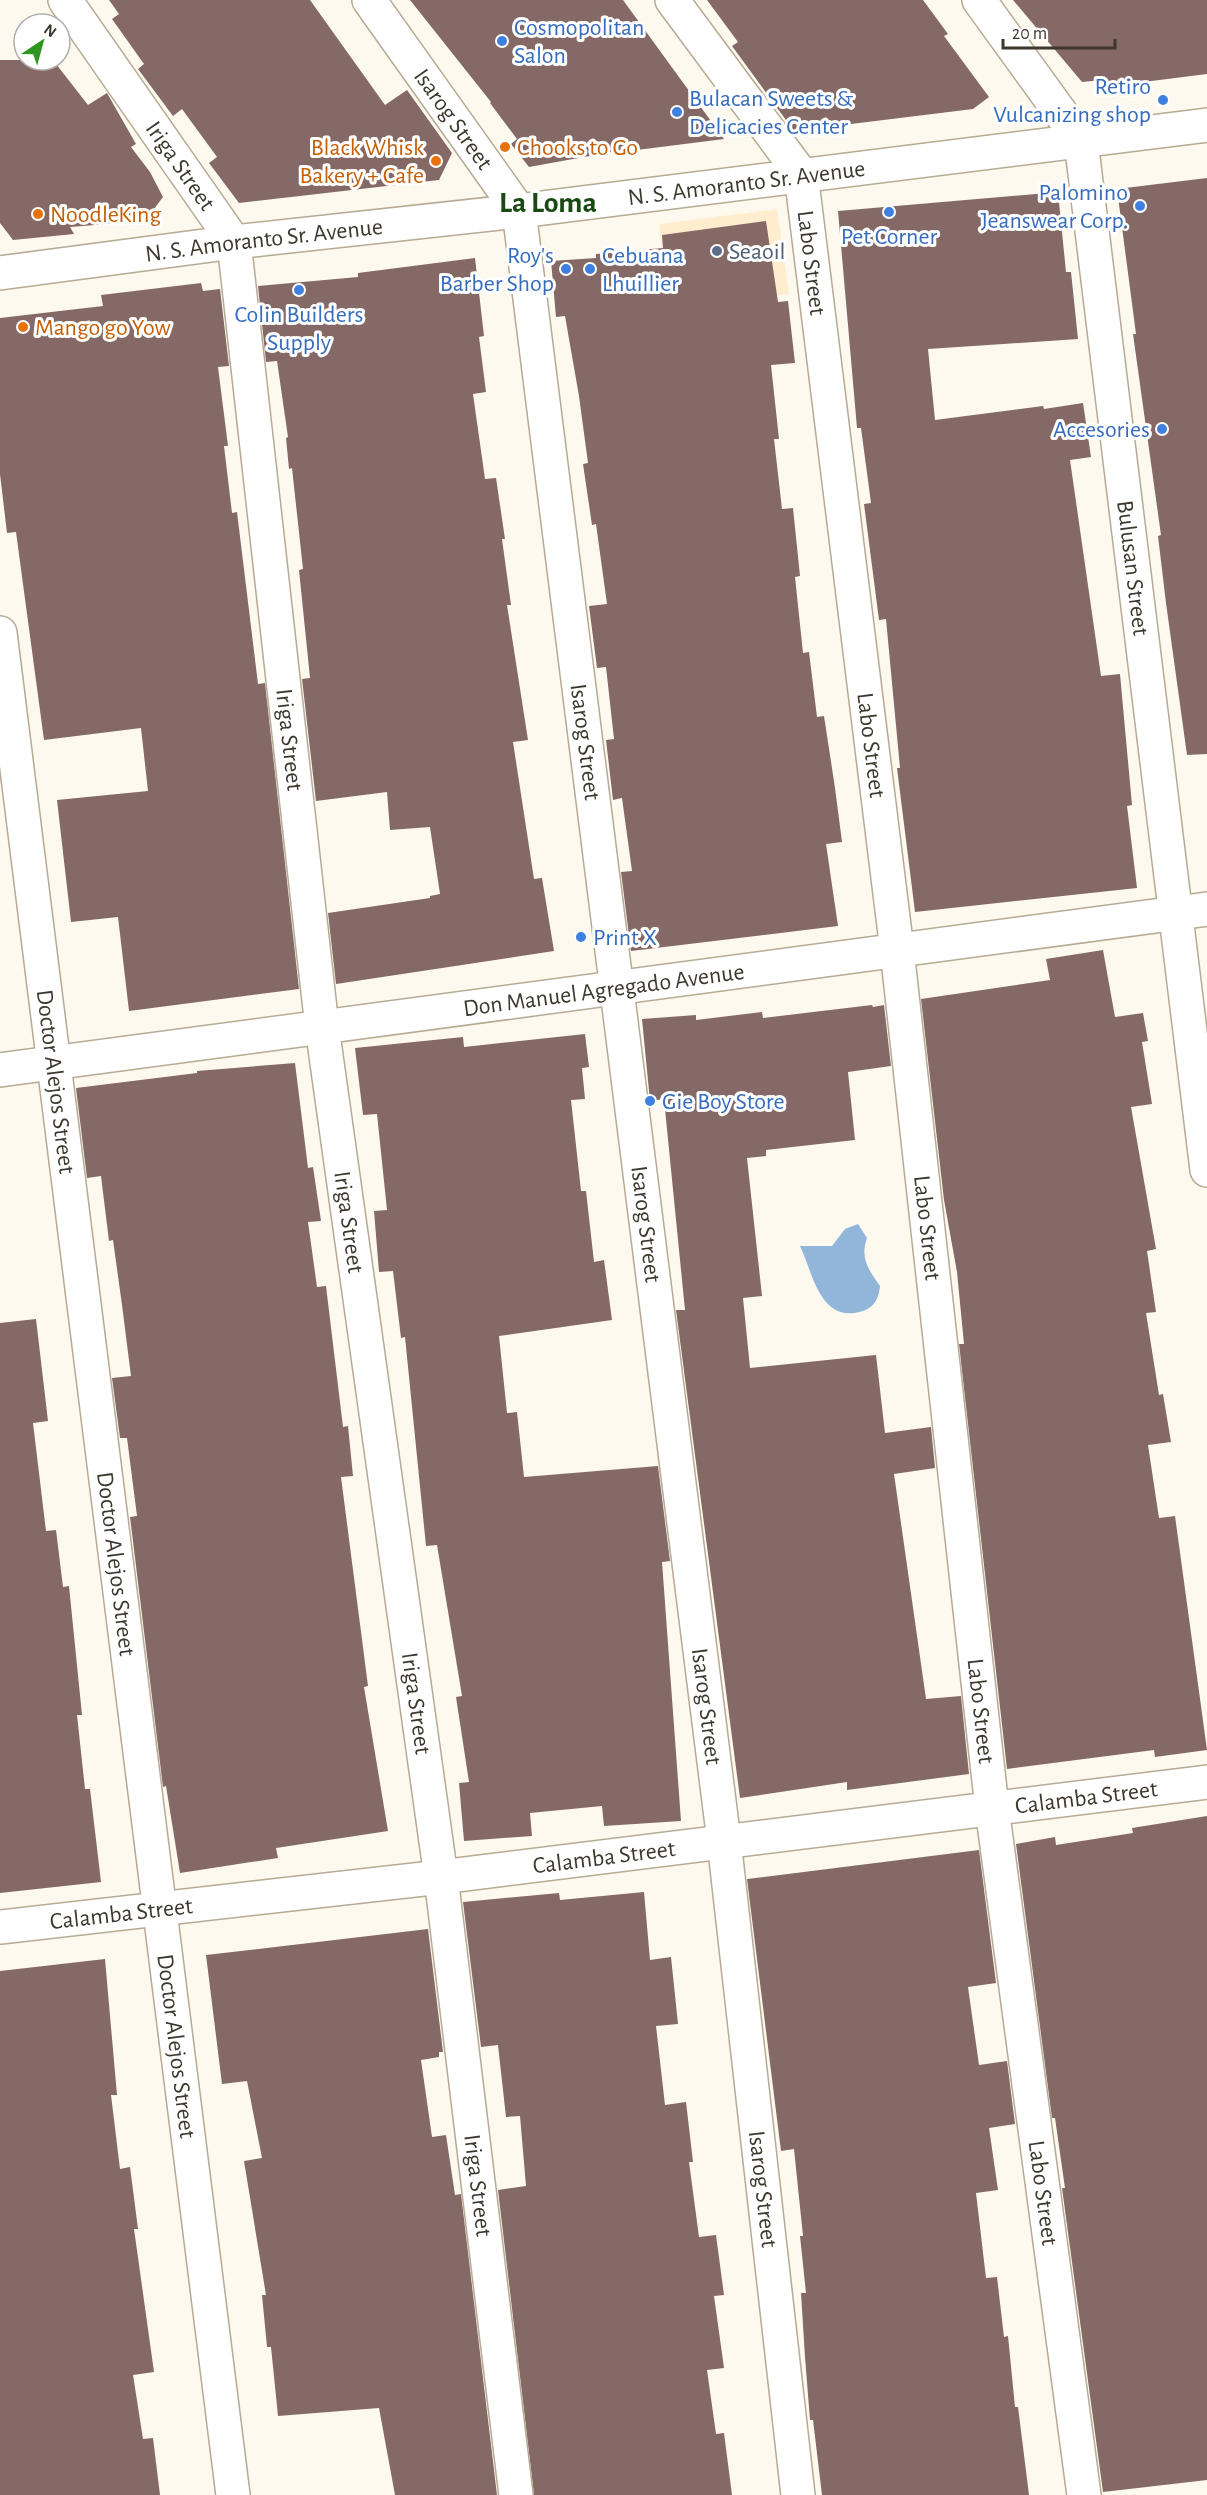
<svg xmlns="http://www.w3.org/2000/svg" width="1207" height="2495" viewBox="0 0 1207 2495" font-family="'Alegreya Sans',sans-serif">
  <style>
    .built { fill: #ffedce }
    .water { fill: #92b6da }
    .building { fill: #846966 }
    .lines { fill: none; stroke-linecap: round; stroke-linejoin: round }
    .minor-casing { stroke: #b7aa93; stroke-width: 36 }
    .minor { stroke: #fff; stroke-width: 33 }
    .shop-dot { fill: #3f7fe0; stroke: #fff; stroke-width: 2 }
    .food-dot { fill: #e8710a; stroke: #fff; stroke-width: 2 }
    .service-dot { fill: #5c6f8a; stroke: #fff; stroke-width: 2 }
    .labels { text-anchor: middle; stroke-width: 6; stroke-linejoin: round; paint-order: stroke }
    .shop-label { font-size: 24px; fill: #366cbe; stroke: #fff; text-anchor: start }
    .street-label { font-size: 24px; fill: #3d382e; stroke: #fff }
    .food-label { font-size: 24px; fill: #c56008; stroke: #fff; text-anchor: start }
    .service-label { font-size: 24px; fill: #4e5e75; stroke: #fff; text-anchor: start }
    .district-label { font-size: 30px; font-weight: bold; fill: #194a12; stroke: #fff }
  </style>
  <rect width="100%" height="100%" fill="#fef9ef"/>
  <path class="built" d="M777 209 789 294 669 310 659 224Z"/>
  <path class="water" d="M858 1224 867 1238C860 1258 868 1269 880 1286 879 1297 875 1307 863 1311 820 1325 813 1273 800 1246H832L845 1229Z"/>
  <path class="building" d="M109 0H310L385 105 407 90 452 153 439 180 239 203 209 163 217 157 182 109 173 116 138 69 144 64 112 19 119 14Z
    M410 0H623L724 139 629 151 628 149 529 167 511 144 517 139 490 103 491 102Z
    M707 0H923L948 34 944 36 989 97 973 109 794 131 732 46 738 42Z
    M1013 0H1207V74L1104 87 1103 80 1082 82Z
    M0 60H53L88 105 107 93 136 144 131 147 150 172 163 197 145 221 70 227 74 234 13 240 0 223Z
    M1207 178V754L1187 755 1166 603 1158 536 1161 535 1133 334H1136L1117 189Z
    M1058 192 1066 272H1071L1078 339 928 349 935 420 1043 406 1044 409 1083 403 1091 457 1070 460 1101 676 1120 674 1132 805 1127 806 1137 888 915 912 897 768H900L886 619 879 620 864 504 871 503 861 428H857L838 211Z
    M766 221 778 302 788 301 795 363 771 365 779 439H774L782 509 793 508 800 576 795 577 803 653 809 652 817 717 824 716 835 788 842 842 826 844 838 926 631 951 621 872 632 871 622 798 613 800 606 740 614 739 606 667 597 668 589 606 607 604 596 524 592 525 583 464 588 463 579 396 565 316 556 317 551 261 596 258V254L663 248 662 235Z
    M475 258 484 336 479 337 486 392 473 394 485 479 496 478 505 539H502L511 605H507L528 740 513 742 534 879 542 878 554 951 336 984 328 913 430 898V896L440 894 430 827 390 830 387 792 316 801 302 679 310 678 299 570 303 569 292 468 289 469 286 438 288 437 277 361 266 362 258 286 358 277V273Z
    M201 283 203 291 220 289 229 366 218 367 228 446H224L232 513 237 512 258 684 265 683 299 989 129 1011 118 917 71 922 57 800 148 791 141 728 44 740 16 532 7 533 0 474V318L103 306 101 295Z
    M1103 950 1115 1017 1143 1013 1148 1041 1142 1042 1152 1104 1131 1107 1156 1249 1147 1251 1156 1312 1146 1313 1159 1395 1163 1394 1171 1442 1148 1445 1159 1518 1175 1516 1207 1750 1155 1757 1154 1750 1007 1769 959 1344H964L957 1272 944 1200 921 999 1050 980 1046 959Z
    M872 1005 873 1007 884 1005 891 1066 848 1072 855 1140 766 1150V1156L747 1158 762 1296 743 1298 750 1368 876 1355 885 1433 931 1427 935 1468 894 1474 926 1699 961 1696 969 1774 847 1790V1782L740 1798 676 1310H685L664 1099 650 1101 642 1019 696 1015V1020L762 1012 763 1018Z
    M585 1034 589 1067 582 1068 585 1099 571 1100 581 1191H586L594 1262 604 1260 612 1320 499 1336 507 1413 517 1412 524 1477 658 1466 670 1561 662 1562 681 1821 604 1826 602 1806 530 1813 532 1836 464 1841 459 1783 469 1782 456 1697 462 1696 437 1545 426 1546 405 1337 401 1338 393 1271 379 1272 374 1211 387 1210 377 1114 363 1115 355 1048 463 1037 464 1047Z
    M295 1063 308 1168 313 1167 321 1221 308 1222 317 1287 326 1286 343 1427 348 1426 353 1476 341 1477 368 1686 364 1687 388 1831 276 1848 278 1858 180 1873 166 1786 163 1787 130 1517 137 1516 127 1438H120L112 1378 131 1376 122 1305 113 1240 109 1241 101 1176 87 1178 76 1088 197 1073V1071Z
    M36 1319 48 1421 33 1423 46 1531 56 1530 63 1587 69 1586 82 1715H77L85 1789H90L101 1882 0 1893V1323Z
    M1207 1816V2480L1103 2492 1062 2188H1065L1055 2118H1052L1016 1844 1055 1837 1056 1845 1133 1833 1132 1828Z
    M979 1850 996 1983 968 1987 979 2065 1007 2061 1015 2124 989 2128 998 2190 976 2193 986 2278 997 2277 1004 2337 1008 2336 1015 2407H1018L1029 2495H822L813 2420H810L805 2357 801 2293H806L800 2236H803L794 2149 781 2151 747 1879Z
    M644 1892 650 1960 671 1957 678 2024 656 2026 665 2105 686 2102 693 2162H689L699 2237 716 2235 724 2295 714 2296 724 2368 707 2370 716 2434 724 2433 732 2495H534L498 2190 526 2186 520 2116 506 2117 498 2045 481 2047 463 1902 559 1893 560 1900Z
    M428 1929 443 2052H439V2057L421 2060 432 2137 446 2135 455 2195 461 2194 497 2495H395L379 2408 278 2416 271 2347H267L262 2295H266L244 2161 262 2158 247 2081 222 2084 206 1955Z
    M105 1959 117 2095H111L120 2169 130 2167 138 2229H134L154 2372 133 2375 143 2439 153 2438 160 2495H0V1971Z"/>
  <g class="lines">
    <g class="minor-casing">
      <g id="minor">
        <path id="s1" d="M65 0 234 242 322 1027 441 1877 516 2495"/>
        <path id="s2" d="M369 0 519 211 724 1841 798 2495"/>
        <path id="s3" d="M672 0 801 174 897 950 992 1808 1084 2495"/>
        <path id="s4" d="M979 0 1081 141 1207 1170"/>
        <path id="s5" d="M0 273 234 242 519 211 1207 125"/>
        <path id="s6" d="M0 633 233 2495"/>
        <path id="s7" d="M0 1070 1207 909"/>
        <path id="s8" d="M0 1927 441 1877 1207 1782"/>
      </g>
    </g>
    <use href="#minor" class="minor"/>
  </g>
  <g class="shop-dot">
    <circle cx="502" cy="41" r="6"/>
    <circle cx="1163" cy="100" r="6"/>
    <circle cx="677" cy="112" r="6"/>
    <circle cx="1140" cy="206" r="6"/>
    <circle cx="889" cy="212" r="6"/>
    <circle cx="566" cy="269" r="6"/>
    <circle cx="590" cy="269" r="6"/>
    <circle cx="299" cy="290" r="6"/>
    <circle cx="1162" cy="429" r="6"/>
    <circle cx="581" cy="937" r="6"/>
    <circle cx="650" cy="1101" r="6"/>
  </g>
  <g class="food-dot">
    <circle cx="505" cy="147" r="6"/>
    <circle cx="436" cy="161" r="6"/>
    <circle cx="38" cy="214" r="6"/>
    <circle cx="23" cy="327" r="6"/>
  </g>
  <circle class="service-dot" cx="717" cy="251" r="6"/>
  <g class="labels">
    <g class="shop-label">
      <text x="514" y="35">Cosmopolitan<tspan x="514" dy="28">Salon</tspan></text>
      <text x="1151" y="94" text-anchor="end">Retiro<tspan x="1151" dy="28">Vulcanizing shop</tspan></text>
      <text x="689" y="106">Bulacan Sweets &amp;<tspan x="689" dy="28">Delicacies Center</tspan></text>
      <text x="1128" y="200" text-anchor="end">Palomino<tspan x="1128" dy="28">Jeanswear Corp.</tspan></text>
      <text x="889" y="244" text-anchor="middle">Pet Corner</text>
      <text x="554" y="263" text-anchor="end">Roy's<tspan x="554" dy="28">Barber Shop</tspan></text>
      <text x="602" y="263">Cebuana<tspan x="602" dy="28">Lhuillier</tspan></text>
      <text x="299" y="322" text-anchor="middle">Colin Builders<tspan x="299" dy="28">Supply</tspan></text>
      <text x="1150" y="437" text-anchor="end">Accesories</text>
      <text x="593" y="945">Print X</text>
      <text x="662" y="1109">Gie Boy Store</text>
    </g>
    <g class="street-label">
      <text dy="8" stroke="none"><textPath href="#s2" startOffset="146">Isarog Street</textPath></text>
      <text dy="8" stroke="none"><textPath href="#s1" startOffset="202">Iriga Street</textPath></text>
      <text dy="8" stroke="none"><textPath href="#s5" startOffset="752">N. S. Amoranto Sr. Avenue</textPath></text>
      <text dy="8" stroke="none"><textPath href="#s5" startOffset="266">N. S. Amoranto Sr. Avenue</textPath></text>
      <text dy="8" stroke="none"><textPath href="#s3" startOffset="306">Labo Street</textPath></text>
      <text dy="8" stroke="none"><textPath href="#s4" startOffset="604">Bulusan Street</textPath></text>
      <text dy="8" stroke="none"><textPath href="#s1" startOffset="796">Iriga Street</textPath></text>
      <text dy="8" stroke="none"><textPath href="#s2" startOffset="794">Isarog Street</textPath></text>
      <text dy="8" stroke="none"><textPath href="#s3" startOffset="792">Labo Street</textPath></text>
      <text dy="8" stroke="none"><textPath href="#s7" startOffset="609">Don Manuel Agregado Avenue</textPath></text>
      <text dy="8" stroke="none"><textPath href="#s6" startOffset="452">Doctor Alejos Street</textPath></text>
      <text dy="8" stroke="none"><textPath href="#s1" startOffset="1282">Iriga Street</textPath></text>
      <text dy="8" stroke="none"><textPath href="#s2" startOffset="1280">Isarog Street</textPath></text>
      <text dy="8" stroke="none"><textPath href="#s3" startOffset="1278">Labo Street</textPath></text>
      <text dy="8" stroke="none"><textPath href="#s6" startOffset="938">Doctor Alejos Street</textPath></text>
      <text dy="8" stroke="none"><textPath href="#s1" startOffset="1768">Iriga Street</textPath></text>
      <text dy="8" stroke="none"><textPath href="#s2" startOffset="1766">Isarog Street</textPath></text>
      <text dy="8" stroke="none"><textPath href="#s3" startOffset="1764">Labo Street</textPath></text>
      <text dy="8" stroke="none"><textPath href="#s8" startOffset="1094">Calamba Street</textPath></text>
      <text dy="8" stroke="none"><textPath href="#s8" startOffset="608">Calamba Street</textPath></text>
      <text dy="8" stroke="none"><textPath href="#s8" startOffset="122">Calamba Street</textPath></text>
      <text dy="8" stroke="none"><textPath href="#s6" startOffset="1424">Doctor Alejos Street</textPath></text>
      <text dy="8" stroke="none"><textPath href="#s1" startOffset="2254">Iriga Street</textPath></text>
      <text dy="8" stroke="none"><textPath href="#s2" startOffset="2252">Isarog Street</textPath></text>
      <text dy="8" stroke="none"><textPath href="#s3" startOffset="2250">Labo Street</textPath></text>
    </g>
    <g class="food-label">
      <text x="424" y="155" text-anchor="end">Black Whisk<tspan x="424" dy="28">Bakery + Cafe</tspan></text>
      <text x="517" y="155">Chooks to Go</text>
      <text x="50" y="222">NoodleKing</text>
      <text x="35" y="335">Mango go Yow</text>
    </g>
    <g class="service-label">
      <text x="729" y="259">Seaoil</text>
    </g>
    <g class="district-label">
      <text x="548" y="212">La Loma</text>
    </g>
  </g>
  <g transform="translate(42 42) rotate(36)"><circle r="28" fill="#ffffff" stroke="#b1afab" stroke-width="1.5"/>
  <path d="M0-4.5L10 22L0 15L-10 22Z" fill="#2f971f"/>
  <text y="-9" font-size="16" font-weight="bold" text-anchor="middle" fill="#3d382e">N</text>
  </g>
  <path d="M1003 39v9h112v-9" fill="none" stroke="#3d382e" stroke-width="3"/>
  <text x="1012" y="39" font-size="18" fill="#3d382e" stroke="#ffffff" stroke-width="4.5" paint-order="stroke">20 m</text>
</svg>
